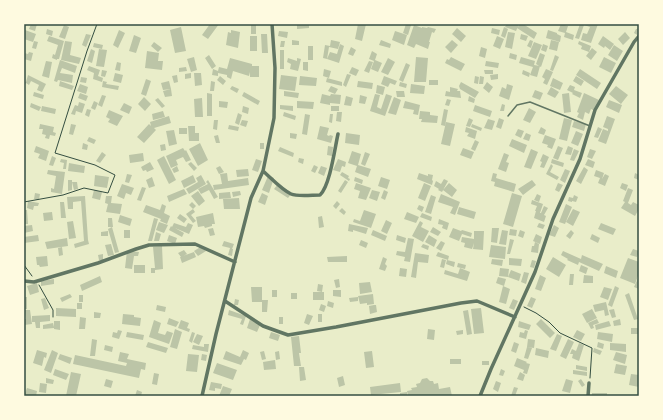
<svg xmlns="http://www.w3.org/2000/svg" width="663" height="420" viewBox="0 0 663 420" font-family="Overpass,sans-serif">
  <style>
    .building { fill: #bcc5a7 }
    .lines { fill: none; stroke-linecap: round; stroke-linejoin: round }
    .path { stroke: #344e41; stroke-width: 1 }
    .service { stroke: #617663; stroke-width: 1.5 }
    .minor { stroke: #617663; stroke-width: 3.5 }
    .neatline { fill: none; stroke: #344e41; stroke-width: 1.5 }
  </style>
  <rect width="100%" height="100%" fill="#e9edc9"/>
  <path class="building" d="M31 24H37L35 31 29 29Z
    M210 24H219L208 39 202 35Z
    M251 24H256V34H251Z
    M297 24H309V28L297 29Z
    M358 24H366L362 41 355 39Z
    M406 24 411 25 408 35 403 33Z
    M507 24H519L516 31 505 27Z
    M520 24H523L537 33 534 39 517 28Z
    M561 24H565L564 25 568 26 566 32 574 35 573 40 564 37 565 33 558 31Z
    M580 24H598L591 43 581 40 583 33 587 34 590 27 584 25 579 39 575 38Z
    M64 25 69 27 65 39 59 37Z
    M414 25 422 28V27L427 28 428 27 436 29 434 33 432 32 429 42H430L428 49 416 44 414 48 407 45Z
    M181 27 186 51 175 53 170 30Z
    M504 27 508 29 505 38 501 36Z
    M639 27V36L634 33 636 29H637Z
    M457 28 466 36 461 42 452 34Z
    M492 28 500 30 499 35 491 33Z
    M47 29 53 31 52 36 46 34Z
    M25 30 36 34 33 42 24 39Z
    M119 30 125 33 118 48 113 45Z
    M231 30 240 32 238 48 226 45 228 32 231 33Z
    M548 30 557 33V34L561 36 560 42 546 38Z
    M279 31 288 32 287 38 278 36Z
    M395 31 407 35 404 45 392 40Z
    M508 32 515 33 512 49 505 47Z
    M625 32 630 38 623 45 618 39Z
    M86 34 91 35 86 47 82 45Z
    M261 34H267L268 53H262Z
    M521 34 528 36 526 41 520 39Z
    M134 35 141 38 136 53 129 51Z
    M49 36 64 41 59 59H57V60L52 58 53 54 55 55 58 45 47 41Z
    M250 36H257V51H250Z
    M497 36 504 39 500 49 493 46Z
    M603 36 614 44 610 50 605 46 604 48 598 44Z
    M292 40 299 41V45H292Z
    M331 40 340 42 338 49 329 47 327 59 323 58 325 45 330 46Z
    M381 40 391 44 390 48 379 45Z
    M452 40 458 45 451 53 445 47Z
    M530 40 533 41 531 48 527 46Z
    M551 40 559 42 557 51 549 49Z
    M34 41 38 42 36 49 32 48Z
    M65 41 72 42 70 55 81 58 79 64 61 60Z
    M281 41H285L284 47H280Z
    M579 41 591 46 589 52 581 49 582 46 578 44Z
    M154 42 162 48 158 52 151 46Z
    M534 42 542 45 536 59 528 56Z
    M94 43 103 45 102 49 93 47Z
    M340 44 344 46 339 63 327 59 330 52 337 54Z
    M543 44 548 46 546 52 541 50Z
    M614 45 623 51 617 61 608 55Z
    M308 46H313V60H308Z
    M351 47 356 50 353 56 348 54Z
    M481 47 487 49 485 58 479 56Z
    M592 48 597 52 591 60 586 56Z
    M91 49 95 51 92 63 87 61Z
    M99 49 107 50 104 67 96 66Z
    M280 50H284V69H280Z
    M147 51 159 53 158 61H163L162 70 145 68Z
    M372 51 377 54 375 60 382 63 378 72 371 69 374 61 369 59Z
    M29 52 33 53 31 61 24 59V53L28 54Z
    M510 53 517 55 516 60 509 58Z
    M540 53 545 55 541 67 536 64Z
    M209 55 216 66 212 69 205 58Z
    M555 55 559 57 553 71 550 70Z
    M194 57 197 70 191 72 187 59Z
    M416 57 428 58 426 82H414Z
    M451 57 465 64 461 71 445 63 447 59 449 60Z
    M521 57 535 61 534 65 540 66 537 77 530 75 533 67 519 63Z
    M604 57 616 63 611 73 599 67Z
    M230 58 252 64V66H259V77H250V72L249 76 233 71 231 79 227 77V75L218 73V76L212 75 213 69 218 71 219 67 227 69Z
    M288 58 297 61V58L301 59 298 71 290 69 291 64 287 62Z
    M388 58 395 62 388 75 381 72Z
    M60 60 77 66 75 73 62 68 60 73 73 75 72 83 58 80 57 82 54 81Z
    M46 61 52 62 49 78 42 76Z
    M369 61 373 62 369 73 364 71Z
    M486 61 499 63 498 68 485 66Z
    M117 62 121 63 120 71 115 70Z
    M303 62H308V71L303 70Z
    M406 63 410 65 403 82 399 80Z
    M89 66 100 70 98 76 103 78 102 82 93 79 94 73 87 70Z
    M186 67 187 71 179 72V68Z
    M352 67 359 70 356 76 349 73Z
    M324 69 331 71 329 78 323 76Z
    M546 69 553 72 547 85 543 83 545 79 542 77Z
    M580 69 601 83 597 89 576 75Z
    M102 70 107 71 105 77 101 76Z
    M484 70H493V74H485Z
    M523 70 530 73 529 77 522 74Z
    M115 73 123 75 121 83 113 81Z
    M191 73V78L185 79V74Z
    M194 73H201L202 85 195 86Z
    M347 74 351 75 346 87 343 85Z
    M498 74V79L491 80 490 75Z
    M28 75 46 84 42 92 37 90 39 85 31 81 29 85 26 83 24 87V81L26 82Z
    M177 75 178 82 174 83 172 76Z
    M281 75 297 77 295 91 279 89Z
    M220 76 226 81 223 85 217 80Z
    M300 76 317 78 316 86 299 85Z
    M384 76 397 81 395 85 390 83 388 87 381 84Z
    M475 76 479 77 478 84 474 83Z
    M480 76 484 77 483 84H479Z
    M576 76 584 81 581 86 573 81Z
    M81 77 87 78 86 83 80 82Z
    M327 78 342 82V86L326 82Z
    M553 78 563 83 560 90 550 86Z
    M146 79 151 81 146 96 141 94Z
    M429 80H438V85H429Z
    M60 81 74 86 72 90 59 86Z
    M103 81 107 82 106 84 119 86 118 90 102 87Z
    M169 81 171 89 163 90 161 83Z
    M211 81 215 82 214 91H210Z
    M358 81 373 83 372 89 357 87Z
    M400 82 407 84 406 88 399 86Z
    M461 82 479 92 475 98 460 89 459 86Z
    M487 82 493 87 489 93 483 88Z
    M80 84 88 87 86 94 77 91Z
    M411 84 425 86 424 94 410 93Z
    M507 84 513 86 509 100 499 96 502 87 506 89Z
    M377 85 385 87 383 95 376 93Z
    M570 85 575 87 574 90 582 93 580 98 572 94 573 93 567 90Z
    M232 86 239 89 237 93 230 89Z
    M331 86 338 89 335 94 328 91Z
    M616 86 628 95 621 104 609 94Z
    M450 87 458 89 457 91H460L461 98 445 96 446 91 450 92Z
    M551 87 559 92 555 98 547 94Z
    M171 89 172 96 165 97 163 91Z
    M535 90 543 93 540 100 532 97Z
    M284 91 299 93 298 98 284 96Z
    M396 91H404L405 97H397Z
    M34 92 44 95 43 99 33 96Z
    M244 92 260 101 258 105 242 96Z
    M80 93 88 96 86 101 78 98Z
    M207 93 212 94V116H207Z
    M569 93 571 112 564 113 562 94Z
    M584 93 599 100 595 111 591 109 589 114 585 112 583 120 577 117 579 113 577 112Z
    M322 94 330 96 331 94 341 95 340 104 330 103V105L320 103Z
    M375 94 380 95 377 107 381 109 386 94 392 96 385 116 370 111Z
    M102 95 106 96 102 107 98 105Z
    M360 95 367 97 365 104 359 103Z
    M346 96 353 98 351 106 344 105Z
    M469 96 475 99 474 103 468 101Z
    M144 97 151 104 145 111 138 104Z
    M394 97 401 100 396 115 388 113Z
    M158 98 165 106 162 108 155 100Z
    M202 98 203 117H195L194 99Z
    M447 99 451 100 449 106 445 105Z
    M609 100 622 105 619 113 606 107Z
    M94 101 98 103 95 110 91 108Z
    M219 101 228 102 227 108 219 107Z
    M297 101 314 102 313 109 297 108Z
    M405 101 420 105 418 115 413 114 414 110 403 108Z
    M79 102 85 104 82 113 76 111 75 115 71 114 75 105 78 106Z
    M31 103 41 107 39 111 30 107Z
    M124 103 132 107 129 114 120 110Z
    M502 104 505 105 504 111H500Z
    M280 105 293 106V111L280 109Z
    M475 105 492 111 490 117 473 111Z
    M42 106 56 109 55 114 41 111Z
    M243 106 249 108 248 114 242 112Z
    M331 106H339V111H331Z
    M529 108 536 112 530 123 523 120Z
    M87 109 91 110 89 117 85 115Z
    M444 109 448 110 445 126 441 125Z
    M109 110 123 116 117 126 108 122 110 119 106 117Z
    M163 111 165 117 153 120 152 114Z
    M420 111 430 112V115L438 116 437 123 421 122 422 119H419Z
    M284 112 296 116 295 120 283 116Z
    M337 112H342L341 122 336 121Z
    M238 113 242 115 239 125 235 123Z
    M305 114 310 115 307 135 302 134Z
    M330 114H333L332 123 329 122Z
    M169 116 171 123 154 128 156 130 144 143 137 137 149 124 151 126 150 122Z
    M607 116 615 119 606 144 598 141 603 129 608 131V129L603 127Z
    M469 118 473 120 470 127 466 126Z
    M499 118 504 120 501 129 496 127Z
    M564 118 572 120 567 141 559 139Z
    M488 119 495 121 492 130 484 128Z
    M214 120H218L217 130 213 129Z
    M242 120 248 121 246 127 240 125Z
    M574 121 586 124 584 131 572 127Z
    M446 122 455 124 450 146 441 144Z
    M40 124 54 127 53 132 56 133 55 136 50 135 49 139 45 138 46 135 42 134 43 129H39Z
    M71 124 76 125 73 135 69 134Z
    M472 124 482 128 481 131 471 127Z
    M229 125 239 127 238 131 228 129Z
    M188 126H195V133H199V141H189Z
    M320 126 329 128 327 135 329 136 330 135 333 136 331 143 317 139Z
    M466 127 477 131 475 139 467 136 469 133 465 132Z
    M541 127 546 130 544 135 538 133Z
    M598 127 602 129 598 138 594 137Z
    M179 128H187V134H179Z
    M518 129 524 131 521 138 515 135Z
    M174 130 177 144 169 146 166 131Z
    M576 131 583 134 578 146 571 143Z
    M290 133 297 134 296 139 290 138Z
    M346 133 360 135 359 145 345 143Z
    M526 133 531 135 529 141 523 139Z
    M218 135 220 143H216L214 136Z
    M545 135 556 139 552 149 547 147 548 145 542 143Z
    M89 137 96 140 94 144 87 141Z
    M512 139 527 145 524 153 509 146Z
    M475 140 479 142 475 151 471 149Z
    M83 143 88 145 87 150 82 149Z
    M200 143 208 160 198 166 189 149Z
    M260 143H264V149H260Z
    M165 144 166 150 161 151 160 145Z
    M36 146 49 151 46 161 38 158 40 154 34 152Z
    M328 146 333 147 332 156 327 155Z
    M558 146 563 148 558 160 553 158Z
    M568 146 573 148 571 155 565 154Z
    M280 147 294 153 293 157 278 151Z
    M183 148 185 151 186 150 191 160 186 162 183 157 176 160 178 165 171 168 166 156Z
    M463 148 474 152 471 159 460 155Z
    M531 149 538 152 531 169 524 167Z
    M574 149 579 151 574 161 570 160Z
    M590 149 596 151 592 159 587 157Z
    M352 151 361 154 358 165 371 169 368 177 355 172 357 166 348 163Z
    M102 152 106 155 100 163 96 161Z
    M365 152 370 154 365 166 361 164Z
    M143 153 144 161 130 163 129 155Z
    M504 153 509 155 506 162 509 163 506 172 498 169Z
    M543 154 549 157 544 168 540 167 542 162 540 161Z
    M52 156 56 158 53 166 49 165Z
    M164 156 176 180 169 184 157 160Z
    M299 158 304 159 303 164 298 162Z
    M61 159 67 160 66 169H63L64 163 60 162Z
    M256 159 262 161 258 172 252 170Z
    M338 159 346 162 345 167 342 166 340 172 333 170Z
    M552 159 564 163 563 167 551 163Z
    M588 159 595 162 593 168 585 165Z
    M150 162 154 169 147 172 146 170 143 171 141 167Z
    M191 162 197 168 194 171 188 164Z
    M69 163 85 166 84 173 68 171Z
    M551 164 553 166 550 172 559 177 557 180 546 174Z
    M314 165 318 167 315 173 311 171Z
    M177 166 179 171 174 173 172 169Z
    M220 166 224 172 219 174 216 168Z
    M321 166 327 168 324 176 318 173Z
    M584 167 588 170 581 184 576 181Z
    M248 169 249 176 237 177 236 170Z
    M565 169 570 171 565 183 560 180Z
    M48 170 65 172 62 194 51 192V188L54 189 56 176 47 174Z
    M596 170 604 173 602 179 605 174 609 176 605 186 598 183 600 178 594 176Z
    M342 172 349 176 348 178 350 179 349 181 340 175Z
    M227 173 228 181 248 178 249 185 214 190 213 185 222 184 220 174Z
    M419 173 428 176V174L433 175 432 180 433 181 432 185 417 179Z
    M493 173 497 174 496 178 516 184 514 192 494 186 495 182 491 181Z
    M635 173 639 175V180L634 178Z
    M127 174 132 175 129 183 125 182Z
    M95 175 109 177 107 188 94 186Z
    M193 175 196 182 184 188 181 181Z
    M201 175 206 184 189 194 186 189 198 182 196 178Z
    M268 176 274 178 269 193 262 190Z
    M152 177 155 186 149 188 146 180Z
    M355 177 363 180 362 184 354 181Z
    M381 177 390 180 387 189 378 186Z
    M444 179 448 181 442 192 438 190 439 189 434 186 436 181 441 184Z
    M68 180H72V190L68 191Z
    M208 180 218 197 214 199 209 190 201 194 198 189 208 184 206 182Z
    M345 180 348 182 341 193 338 191Z
    M532 180 536 185 523 195 518 189Z
    M72 182H77L78 189 74 190Z
    M356 183 371 188 366 200 358 198 360 191 354 189Z
    M424 183 431 186 425 201 418 198Z
    M449 183 457 190 452 197 443 190Z
    M558 183 563 185 559 192 555 190Z
    M622 183 628 185 626 191 620 188Z
    M122 184 134 188 131 195 126 193 124 199 117 196Z
    M278 184 292 193 288 198 274 189Z
    M142 187 146 188 141 201 137 200Z
    M628 188 633 190 628 203 631 205 633 202 639 205V209L635 216 621 208 625 202 623 201Z
    M184 189 187 194 169 202 167 196Z
    M94 190 102 192 100 200 92 198Z
    M372 190 380 192 377 201 369 198Z
    M384 190 388 192 385 200 381 198Z
    M198 191 205 201 199 206 191 196Z
    M240 191 241 195 233 197 232 192Z
    M230 192 231 198 219 199V193Z
    M35 193 40 194 39 200 34 199Z
    M262 193 268 196 265 205 258 202Z
    M512 193 522 196 513 227 503 224Z
    M441 194 460 202 455 215 450 213 453 207 438 202Z
    M537 194 541 196 539 202 534 200Z
    M431 195 436 197 431 214 425 212Z
    M574 195 578 197 576 202 572 201V202L568 201 569 197 573 198Z
    M85 196 88 240 89 244 75 248 74 244 84 241 81 201 73 202V209H68L67 197Z
    M106 196H112L111 203 122 204 120 214 106 212 108 204 105 203Z
    M239 198 240 209H224L223 199Z
    M532 200 543 204 540 213H541L544 206 548 208 544 215 546 216 544 222 534 218 536 211H535L537 206 531 204Z
    M28 201 39 203 38 206H34L33 210 27 208Z
    M337 201 340 204 336 209 333 206Z
    M60 202H64L66 218H61Z
    M192 202 196 206 193 209 195 212 191 215 196 221 193 223 186 214 193 209 189 205Z
    M162 204 166 206 164 213 170 216 167 224 160 221 161 219 143 212 146 205 160 210Z
    M566 204 572 207 565 224 559 222Z
    M419 205 424 207 422 212 417 209Z
    M459 207 476 212 474 219 457 214Z
    M342 208 346 212 344 215 339 211Z
    M573 209 580 212 573 226 566 222Z
    M24 210H27L28 224H24Z
    M364 210 376 214 371 228 353 222 354 219 360 221Z
    M52 212 53 220 44 221 43 213Z
    M407 212 419 217 416 223 404 219Z
    M213 213 215 224H212V226L205 228 204 226 198 227 196 217Z
    M422 213 432 217 431 221 420 217Z
    M180 214 187 219 184 223 177 218Z
    M120 215 132 219 130 226 118 222Z
    M322 216 324 227 319 228 318 217Z
    M108 218H112L113 227H108Z
    M154 218 158 219 152 241H148Z
    M439 219 449 223 447 230 442 228 443 225 438 224Z
    M386 220 392 223 387 234 381 231Z
    M73 221 76 238 69 239 67 222Z
    M420 221 423 223 421 227 429 231 423 242 412 236Z
    M159 222 168 225 164 233 156 230Z
    M174 223 186 227 188 223 193 225 189 234 175 228 184 233 182 237 169 230 171 226 172 227Z
    M539 223 545 225 543 229 537 227Z
    M601 223 616 229 613 235 598 229Z
    M349 224 368 228 366 234 353 230V232L348 231Z
    M32 225 33 231 24 233V226Z
    M554 225 559 228 555 237 549 235Z
    M112 227 119 252 115 253 108 229Z
    M433 227 441 232 438 236 430 232Z
    M213 228 215 235 210 236 208 229Z
    M453 228 461 231 462 230 472 233 471 237 462 234 459 241 449 237Z
    M492 228H499L497 243 491 242Z
    M510 229 517 230 516 236 509 235Z
    M124 230H130V238H124Z
    M373 230 387 236 385 241 371 235Z
    M502 230 508 231 506 245 499 244Z
    M520 230 525 232 523 238 518 236Z
    M571 230 574 233 570 239 566 236Z
    M108 231V236H101V232Z
    M474 231H484L483 250 473 249 474 243 472 249 464 247 465 243 461 242 462 237 474 239Z
    M156 232 161 234 159 241H154Z
    M536 234 542 237 540 244 533 241Z
    M592 234 600 238 598 243 590 239Z
    M38 235 39 241 24 243V237Z
    M169 235 177 238 175 244 167 241Z
    M397 235 406 238 405 243 396 240Z
    M429 235 437 240 434 247 425 242Z
    M67 238 68 246 47 249 45 242Z
    M408 238 414 239 410 262 404 261 405 257 396 255 397 251 405 252Z
    M510 239 514 240 510 254H507Z
    M361 240 368 243 366 248 359 245Z
    M224 241 234 244 232 249H233L232 256 228 255 230 248 222 246Z
    M441 241 445 243 441 251 436 248Z
    M535 242 539 244 538 253 531 252 532 246H534Z
    M111 244 114 255 108 256 105 245Z
    M423 244 429 246 428 250 421 247Z
    M491 245 506 247 505 259 489 257Z
    M162 246 163 269 155 270V273H151V268H155L153 247Z
    M202 246 206 251 198 256 194 251Z
    M62 247 63 255 59 256 58 248Z
    M633 249 639 251 637 257 630 255Z
    M184 250 187 254 181 257 178 253Z
    M127 251 139 252 138 256H134L132 269 125 268Z
    M563 251 581 259 582 255 603 264 599 271 579 262 578 265 567 260 568 259 561 255Z
    M194 252 196 257 182 263 180 257Z
    M438 252 449 256 448 260 436 256Z
    M415 253 429 255 428 263 418 262 416 278 411 277Z
    M103 254V260H99L98 255Z
    M47 256 48 266 40 267 39 265H37L36 257Z
    M347 256V262H328L327 257Z
    M383 257 387 259 385 264 387 266 385 271 379 269Z
    M553 257 566 265 559 277 546 269Z
    M509 258 522 259 521 266 509 265Z
    M628 258 639 262V273L635 284 620 278Z
    M442 259 446 260 444 268 440 267Z
    M492 259 503 260 502 266 491 264Z
    M447 260 455 262 454 267 446 264Z
    M532 260 536 261 534 268 530 267Z
    M458 263 466 265 465 269 457 267Z
    M134 265H145V273H134Z
    M581 265 588 268 586 274 579 271Z
    M606 266 618 271 616 278 604 273Z
    M400 268 407 269 406 277 399 276Z
    M460 268 470 272 467 281 444 274 445 270 458 274Z
    M500 268 509 269 508 277 499 276Z
    M511 270 521 274 519 281 508 277Z
    M524 272 529 273 526 284 521 282Z
    M570 274H574L573 285H569Z
    M540 275 546 278 541 291 535 289Z
    M584 275 593 276V283H583Z
    M100 276 102 282 82 291 80 285Z
    M639 276V289L634 287Z
    M498 277 506 279 504 286 496 283Z
    M54 279V284L41 286V281Z
    M339 279 340 287 336 288 334 280Z
    M370 282 372 292 360 294 359 283Z
    M37 283 39 292 30 295 27 286Z
    M318 284 323 285 322 292 317 291Z
    M503 286 510 289 506 304 499 302Z
    M615 286 619 288 612 307 608 305Z
    M251 287H262V300H268L267 312H262V302H252Z
    M604 287 612 289 608 300 600 297Z
    M272 290H277V297H272Z
    M333 290H341V297L333 296Z
    M313 292H324V300H313Z
    M291 293H297V299H291Z
    M629 293 638 319 634 320 625 295Z
    M70 294 72 297 62 302 60 298Z
    M373 294 374 304 367 305V303L360 304 358 296Z
    M79 295H83V302H79Z
    M24 297H27V309H24Z
    M358 297V301L350 302 349 298Z
    M531 297 536 299 532 308 527 306Z
    M45 298 49 308 44 310 41 299Z
    M235 299 239 300 238 305H234Z
    M513 299 518 301 514 310 509 308Z
    M328 301 334 303 333 308 327 306Z
    M606 302 609 315 605 316 604 310 595 312 593 305Z
    M77 303H82V309H77Z
    M321 304 326 306 324 312 319 310Z
    M157 305 166 307 165 312 156 310Z
    M374 305H376L377 312 370 314 369 306Z
    M56 308 76 309V317L56 316Z
    M481 308 484 333 474 334 471 309Z
    M592 309 597 318 587 323 582 314Z
    M614 309 616 317 612 318 609 310Z
    M25 310H30L32 324 24 325V319H26Z
    M229 310 246 316 243 325 240 324 242 319 228 315Z
    M468 310 472 334 467 335 463 311Z
    M94 312 101 313 100 318H94Z
    M123 314 134 315V317L141 318 140 326 122 324Z
    M307 314 313 316 309 325 304 323Z
    M318 314H322V322H318Z
    M50 315V321L40 322V328H36L35 322H32V316Z
    M80 317 86 318 85 329H79Z
    M279 317H283V324H279Z
    M169 318 179 322 176 327 167 324Z
    M250 319 261 323 257 332 247 328Z
    M541 319 555 333 550 338 536 324Z
    M597 319 599 323 593 325 594 328 591 329 588 323Z
    M620 319 621 325 614 326 613 321Z
    M154 320 161 323 158 333 165 335 167 331 173 333 169 344 149 337Z
    M181 320 189 323 187 328 190 329 189 332 178 328Z
    M54 321H60V330L54 329V328L43 329V325L53 323 54 327Z
    M519 321 531 325 529 330 518 327Z
    M609 321 611 326 596 330 595 325Z
    M631 328H639V334H631Z
    M175 329 182 332 177 349 170 347Z
    M428 329 435 330 434 340 427 339Z
    M118 330 122 331 119 339 112 337 113 332 117 333Z
    M463 330V334L457 335 456 331Z
    M525 330 528 331 526 339 519 337 520 332 524 333Z
    M577 330 585 334 581 341 573 337Z
    M127 332 144 335 143 340 126 337Z
    M192 332 195 333 192 343 189 341Z
    M271 332 280 335 278 341 269 338Z
    M598 332 613 334 612 342 597 339Z
    M197 334 203 336 199 345 193 342Z
    M557 334 562 336 556 351 550 349Z
    M299 336 301 353H299L301 366H294L291 337Z
    M92 339 97 340 95 356H90Z
    M528 339 535 340 534 348 527 347Z
    M568 339 574 342 566 359 560 356Z
    M148 342 168 348 166 353 146 347Z
    M514 342 519 344 516 353 511 351Z
    M598 342 604 344 603 349 597 347Z
    M579 343 584 345 579 361 572 358 573 354H570L572 349 576 351Z
    M610 343 626 344V352L610 350Z
    M204 344H209L208 352 192 349 193 345 204 347Z
    M105 345 113 347 112 352 104 350Z
    M527 347 532 348 528 359 524 358Z
    M536 348 549 351 548 358 535 355Z
    M594 348 602 351 600 355 593 352Z
    M37 350 47 353 46 358 44 357 42 366 33 363Z
    M52 350 58 353 51 373 44 370Z
    M243 350 249 353 246 360 244 359 241 365 223 359 226 351 240 357Z
    M264 351 266 359 262 360 260 352Z
    M279 351 280 359 276 360 275 352Z
    M372 351 374 367 366 368 364 352Z
    M120 352 129 354 127 359 146 363 145 370 141 369 139 378 73 364 75 355 126 366 127 363 118 361Z
    M616 352 627 355 625 364 613 360Z
    M60 354 72 358 70 364 58 359Z
    M188 354 199 355 197 372 186 371Z
    M202 354 207 355 206 361 201 360Z
    M517 358 527 362 526 363 530 364 527 374 523 373 524 370 514 366Z
    M450 359H461V364H450Z
    M275 360 276 369 264 370 263 362Z
    M482 361H489V365H482Z
    M217 363 237 370 233 380 213 373Z
    M616 364 627 366 625 375 614 373Z
    M576 365 587 367V371L576 369Z
    M299 367H304L306 380 300 381Z
    M55 369 69 374 66 380 53 375Z
    M501 369 505 371 503 376 499 375Z
    M573 370 587 372V376L573 374Z
    M71 372 81 374 76 396H66Z
    M520 372 525 375 523 381 517 379Z
    M154 373 159 374 157 385 152 384Z
    M631 374 639 375V387L629 385Z
    M343 376 345 385 339 387 337 378Z
    M46 378 54 380 53 384 46 383Z
    M427 378 430 381H433L434 384 438 383 439 389 450 387 452 396H408L407 391 412 390 411 388 417 387 416 384 420 383 422 379Z
    M106 379 113 381 111 388 104 386Z
    M566 379 573 381 570 393 562 391Z
    M581 379 585 385 582 387 578 381Z
    M496 381 501 383 498 392 493 389Z
    M211 382 222 384 221 389 215 388V391L209 390Z
    M40 383 47 384 46 393 39 392Z
    M400 383 401 392 371 395 370 387Z
    M223 386 232 389 229 396H219Z
    M514 387 518 388 515 396H511Z
    M27 388 37 391 36 396H24Z
    M137 390 142 392 141 396H135Z
    M407 392V396H400V393Z
    M592 393H607V396H592Z"/>
  <g class="lines">
    <path class="path" d="M24 202 63 195 84 188 108 193 115 175 95 165 55 153 87 51 97 24
      M24 265 32 276
      M39 285 53 310V317
      M524 307 536 313 549 322 560 333 592 348 590 378"/>
    <path class="service" d="M508 116 517 105 530 102 590 126"/>
    <path class="minor" d="M263 171C271 178 282 190 291 194 298 197 312 195 320 195 330 186 335 147 338 134
      M24 281 34 282 98 263 136 249 149 245 195 244 235 262
      M225 301 263 326 288 335 336 327 461 303 477 301 515 317
      M202 396 216 334 251 198 263 171 274 118 275 68 272 24
      M480 396 491 369 535 272 553 219 580 159 595 110 634 42 639 36
      M588 396 589 383"/>
  </g>
  <rect width="663" height="420" fill="none" stroke="#fefae0" stroke-width="50"/>
  <rect x="25" y="25" width="613" height="370" class="neatline"/>
</svg>
